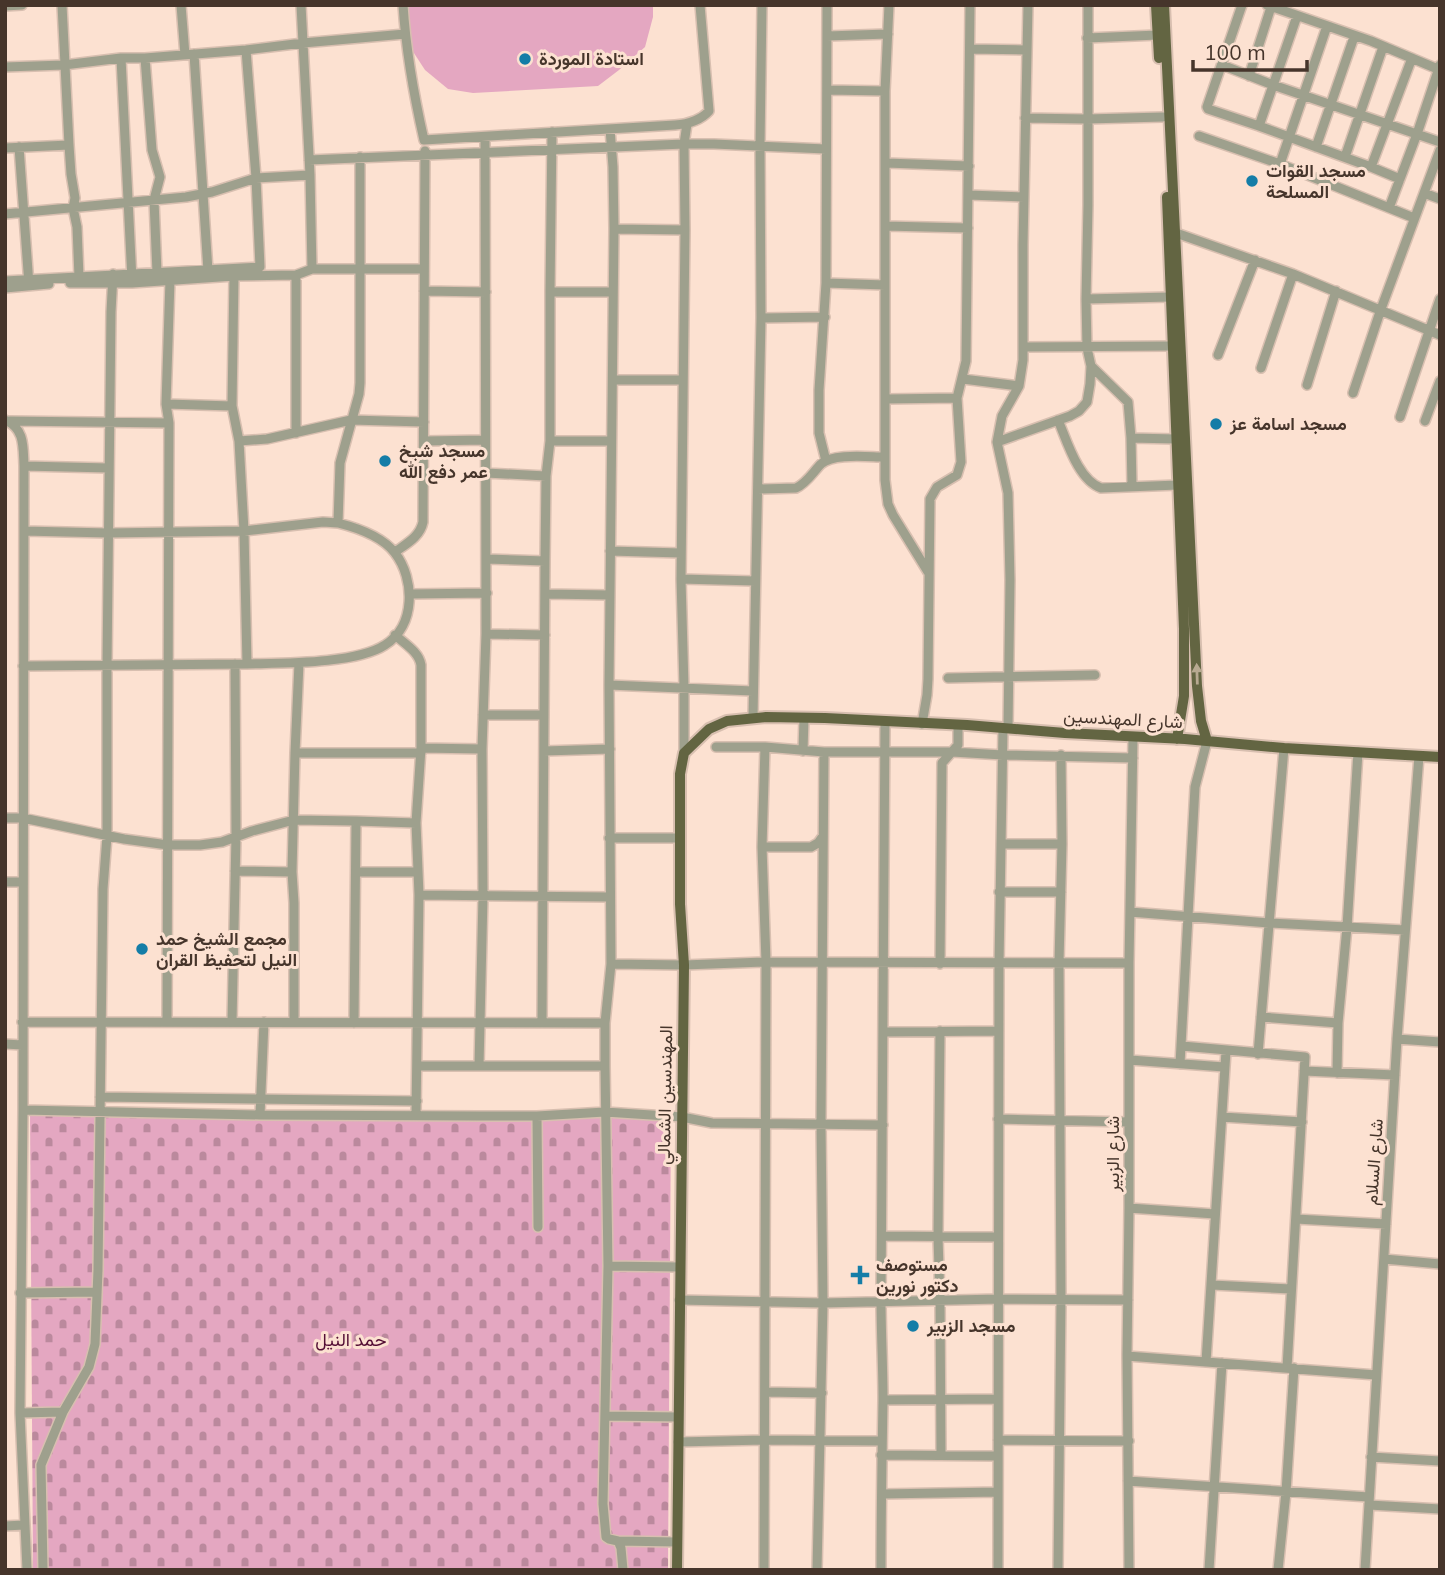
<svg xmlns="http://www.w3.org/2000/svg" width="1445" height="1575" viewBox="0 0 1445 1575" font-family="Mulish,Vazirmatn,sans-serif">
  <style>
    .cemetery { fill: url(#cemetery-stones) }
    .park { fill: #e4a7c1 }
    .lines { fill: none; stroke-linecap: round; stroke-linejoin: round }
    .minor-casing { stroke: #d8bfb0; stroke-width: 12 }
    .major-casing { stroke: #d8bfb0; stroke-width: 14 }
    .minor { stroke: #9ea08d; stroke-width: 9 }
    .major { stroke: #636542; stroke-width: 10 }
    .oneway { fill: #b7a991 }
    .poi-dot { fill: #147da7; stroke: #fce1d1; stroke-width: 2.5 }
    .labels { text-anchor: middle; stroke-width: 6; stroke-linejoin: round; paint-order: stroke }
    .poi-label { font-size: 18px; font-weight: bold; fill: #46352b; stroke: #fce1d1; text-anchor: start }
    .street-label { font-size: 18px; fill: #46352b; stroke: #fce1d1 }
    .park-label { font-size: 18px; fill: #530e34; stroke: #fce1d1 }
  </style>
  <defs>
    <pattern id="cemetery-stones" width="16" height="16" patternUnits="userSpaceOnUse" patternTransform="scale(1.75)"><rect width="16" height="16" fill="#e4a7c1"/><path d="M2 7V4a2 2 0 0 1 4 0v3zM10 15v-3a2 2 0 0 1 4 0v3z" fill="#bb899d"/></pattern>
  </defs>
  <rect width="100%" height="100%" fill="#fce1d1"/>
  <path class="cemetery" d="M671 1110 668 1570H33L30 1112Z"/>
  <path class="park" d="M408 5H653V17L645 47 619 70 598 86 473 93 448 89 425 70 410 47Z"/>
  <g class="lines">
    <g class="minor-casing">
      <path id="minor" d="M62 5 69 145 71 174 75 198 73 208 77 227 79 277
        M181 5 185 55
        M301 5 303 43 405 34
        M403 5C406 51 414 96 424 140L675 125C688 124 700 121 709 111L700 5
        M889 5 885 91V480L888 504 893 515 928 572
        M1242 5 1207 107 1208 109 1259 126 1371 167 1400 179
        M1267 5 1371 41 1440 70
        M5 6 22 5
        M827 36 888 34
        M1087 38 1158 35
        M970 49 1026 50
        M194 54 208 271
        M121 58 132 280
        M145 58 152 150 160 177 154 200 157 273
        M1222 65 1273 85 1440 142
        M5 67 64 65 121 58H145L246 50 303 43 310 175 312 269
        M1249 76 1271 7
        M828 90 885 91
        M1025 118 1087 119 1163 117
        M1259 126 1297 16
        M610 129 613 167 614 229 609 685 753 691
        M1199 136 1280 164 1414 218
        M19 147 29 285
        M1316 147 1354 37
        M5 148 69 145
        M1345 157 1383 47
        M309 160 684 144H714L826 149
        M886 163 969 166
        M1280 164 1327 26
        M1371 167 1412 58
        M1424 193 1440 199
        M968 195 1024 197
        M1389 208 1417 134 1440 65
        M5 214 186 197 212 192 256 178 310 175
        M885 226 968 228
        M614 229 685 230
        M1170 233H1176L1293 274 1440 335
        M296 275V433
        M234 276 232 406 239 441 244 531 323 522 338 523
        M5 281 260 267 256 178 246 50
        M70 283H132L234 276 296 275 312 269H424
        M826 283 885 285
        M5 288 49 284
        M424 291 486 292
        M550 292 552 132
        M1086 299 1170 297
        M761 318 825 317
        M1023 347 1172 346
        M1218 355 1255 260
        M1091 366 1128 402 1131 438 1132 486
        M1261 368 1293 274
        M963 379 1019 386
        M613 380H683
        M1307 385 1336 291
        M1353 393 1381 309 1440 150
        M886 399 957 398
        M166 404 232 406
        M1400 417 1440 299
        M5 420C25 429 23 446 24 466L23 1110 20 1413 27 1570
        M1058 420C1067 441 1078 480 1101 488L1178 485
        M10 421 169 423
        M1425 421 1440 381
        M1131 438 1176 439
        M239 441 267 439 351 420 424 422
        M424 441 485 440
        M550 441H611
        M997 442 1070 416 1079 411 1087 402 1090 384 1091 366 1087 348 1086 299 1088 205V5
        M826 461 819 433V390L826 283 827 5
        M24 466 109 468
        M486 473 546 476
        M758 489 796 488C807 483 813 472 821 464 833 453 868 457 884 457
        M610 551 681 553
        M395 552C406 544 420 537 423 522L425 151
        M487 559 545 561
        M681 579 755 581
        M410 594 487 593
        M545 594 610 595
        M486 634 545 635
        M395 635C405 644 419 652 421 665V748L416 823 419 895 416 1115
        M299 663 295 753H421
        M247 664C282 663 356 664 385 645 416 626 415 579 395 553 382 536 358 528 338 523L340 463 359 394 360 383V157
        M23 666 247 664 244 531 108 533 24 531
        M948 678 1095 675
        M609 685 611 964 605 1023V1066L608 1266 603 1504 606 1537 609 1539 618 1541 621 1548 623 1570
        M483 715H544
        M753 717 761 318 760 146 762 5
        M922 724 927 695 928 679 930 499 937 487 957 475 961 462 957 398 966 361 970 5
        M1008 728 1010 580 1008 493 997 442 1002 416 1019 386 1023 360V245L1028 5
        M716 747H765L824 752H952L1003 755 1133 758
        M421 748 482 749
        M544 751 610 749
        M803 751 804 718
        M684 753V687L681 579 685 230 684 144 687 124
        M5 818H23L124 839 168 845H200L222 842 252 831 294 820 356 821
        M609 838H680
        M1002 844H1062
        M762 847H811L818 843 823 836
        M235 871 292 872
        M356 872H418
        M5 882H23
        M999 892H1061
        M419 895 610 897
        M1130 912 1269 923 1405 930
        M611 964 684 965 766 962 1129 963
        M940 964 942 763 958 745V725
        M1261 1017 1338 1023
        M22 1022 605 1023
        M167 1022 169 423 166 404 170 280
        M232 1022 236 836 235 664
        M294 1022V903L292 872 295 753
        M354 1023 356 821 416 823
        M542 1023 545 561 546 476 550 441V292H613
        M940 1031 938 1237 940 1300 941 1454
        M883 1032 999 1031
        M1397 1039 1440 1042
        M5 1044 22 1045
        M1182 1046 1305 1057 1287 1368
        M1258 1054 1284 748
        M1130 1060 1224 1067
        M1180 1064 1195 787 1207 741
        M418 1066H605
        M479 1066 483 896 482 749 486 634 485 137
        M1304 1071 1395 1075
        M1337 1073 1338 1023 1347 927 1358 752
        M100 1097 417 1101
        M23 1110 260 1115 479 1116H537L605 1112 682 1117 712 1123 883 1125
        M260 1115 264 1022
        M537 1116 538 1227
        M1222 1117 1302 1122
        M998 1119 1129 1122
        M1129 1208 1215 1214
        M1296 1219 1386 1224
        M882 1236 998 1237
        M1384 1259 1440 1264
        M608 1266 679 1267
        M1212 1285 1291 1289
        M20 1293 96 1292
        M679 1300 823 1303 999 1299 1128 1300
        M1127 1356 1376 1375
        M1206 1362 1226 1051
        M765 1392 822 1393
        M883 1400 998 1399
        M20 1413 63 1412
        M605 1416 678 1417
        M998 1440 1129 1441
        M678 1442 764 1440 881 1441
        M881 1455 998 1456
        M1371 1457 1440 1461
        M1128 1481 1369 1497
        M882 1494 998 1492
        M1369 1505 1440 1509
        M5 1526 24 1525
        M618 1541 677 1542
        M43 1570 41 1465 63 1412 89 1367 95 1344 98 1270 103 889 107 836V665L111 312 113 274
        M764 1570 766 962 762 847 765 747
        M817 1570 823 1303 821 1124 824 752
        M881 1570C881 1513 882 1457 883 1400 883 1366 881 1333 881 1299 883 1107 883 914 885 721
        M998 1570 999 964 1003 728
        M1058 1570 1061 1300 1059 962 1062 844 1061 755
        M1129 1570 1127 1356 1129 1208V963L1133 738
        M1209 1570 1222 1363
        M1278 1570 1286 1492 1294 1368
        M1365 1570 1397 1039 1419 756"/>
    </g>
    <g class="major-casing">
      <path id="major" d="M1156 5 1159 58
        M1164 5 1197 686 1201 721 1207 741
        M1167 197 1184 629V696L1177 739
        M677 1570 684 965 680 904V774L684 753 709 729 727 721 766 717 825 718 967 725 1065 733 1185 739 1284 748 1440 757"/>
    </g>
    <use href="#minor" class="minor"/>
    <use href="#major" class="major"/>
  </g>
  <defs><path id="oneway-solid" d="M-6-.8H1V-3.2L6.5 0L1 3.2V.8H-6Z" transform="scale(1.75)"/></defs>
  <use class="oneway" href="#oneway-solid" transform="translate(1197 674) rotate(-92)"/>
  <g class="poi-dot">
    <circle cx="525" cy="59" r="7"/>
    <circle cx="1252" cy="181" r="7"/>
    <circle cx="1216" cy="424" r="7"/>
    <circle cx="385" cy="461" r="7"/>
    <circle cx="142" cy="949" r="7"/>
    <path d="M856.5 1264.5h7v7h7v7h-7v7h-7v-7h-7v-7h7z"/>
    <circle cx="913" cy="1326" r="7"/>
  </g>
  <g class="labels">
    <g class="poi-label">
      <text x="539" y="65">استادة الموردة</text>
      <text x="1266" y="177">مسجد القوات<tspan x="1266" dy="21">المسلحة</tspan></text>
      <text x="1230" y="430">مسجد اسامة عز</text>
      <text x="399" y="457">مسجد شيخ<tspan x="399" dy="21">عمر دفع الله</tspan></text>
      <text x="156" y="945">مجمع الشيخ حمد<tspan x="156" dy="21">النيل لتحفيظ القران</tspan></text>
      <text x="876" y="1271">مستوصف<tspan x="876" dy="21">دكتور نورين</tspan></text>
      <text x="927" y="1332">مسجد الزبير</text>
    </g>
    <g class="street-label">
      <text transform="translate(1123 719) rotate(3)" y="6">شارع المهندسين</text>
      <text transform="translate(665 1095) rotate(-89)" y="6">المهندسين الشمالي</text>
      <text transform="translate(1113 1154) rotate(-90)" y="6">شارع الزبير</text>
      <text transform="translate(1374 1162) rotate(-86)" y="6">شارع السلام</text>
    </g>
    <g class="park-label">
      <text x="351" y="1346">حمد النيل</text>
    </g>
  </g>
  <rect width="1445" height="1575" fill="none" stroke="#46352b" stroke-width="14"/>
  <path d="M1193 60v10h114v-10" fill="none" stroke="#46352b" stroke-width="3.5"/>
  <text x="1204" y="60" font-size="21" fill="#46352b" stroke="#fce1d1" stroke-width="5" paint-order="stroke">100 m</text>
</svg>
